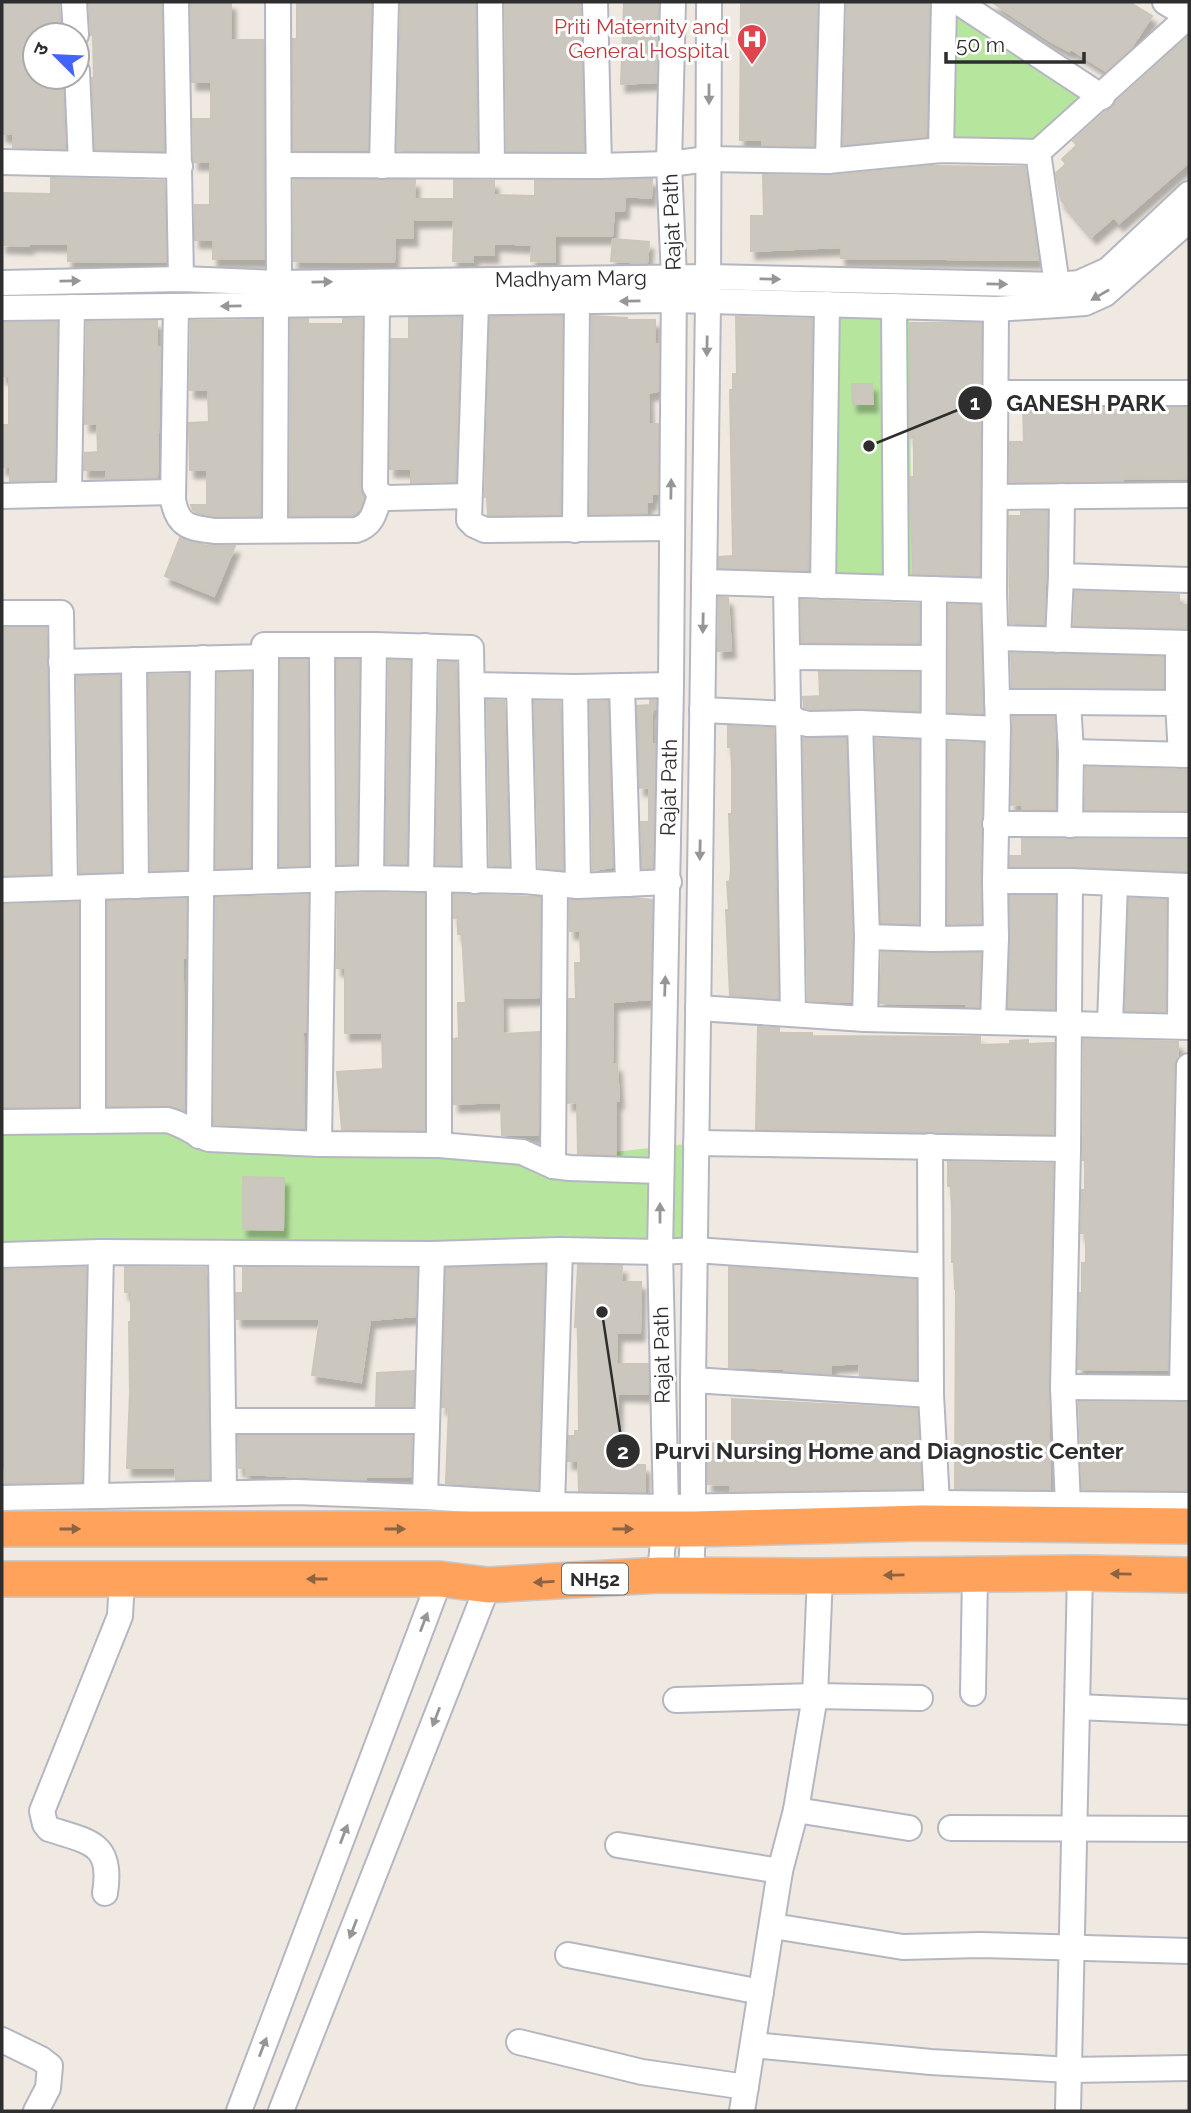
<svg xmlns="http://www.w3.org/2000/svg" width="1191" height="2113" viewBox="0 0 1191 2113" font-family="Raleway,'Noto Sans Devanagari',sans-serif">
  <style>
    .green { fill: #b6e59e }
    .building { fill: #cbc7bf; stroke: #cbc5ba; stroke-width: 2; filter: url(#shadow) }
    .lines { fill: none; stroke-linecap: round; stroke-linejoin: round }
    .minor-casing { stroke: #b4b7c1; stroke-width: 28 }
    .highway-casing { stroke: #c9c9c9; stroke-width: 38 }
    .minor { stroke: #fff; stroke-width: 24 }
    .highway { stroke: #ffa35c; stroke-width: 35 }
    .oneway { fill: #969696 }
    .oneway2 { fill: #8c6343 }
    .labels { text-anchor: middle; stroke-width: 6; stroke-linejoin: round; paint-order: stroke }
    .shield { fill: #fff; stroke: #6d6d6d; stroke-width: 2 }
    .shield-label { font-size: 19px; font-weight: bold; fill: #2e2e2e }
    .health-label { font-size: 21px; fill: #be3a42; stroke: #fff; text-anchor: end }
    .street-label { font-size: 21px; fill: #2e2e2e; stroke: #fff }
    .leader { fill: none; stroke: #2e2e2e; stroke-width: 2.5 }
    .callout-dot { fill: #2e2e2e; stroke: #fff; stroke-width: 2.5 }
    .mark-label { font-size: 21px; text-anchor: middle; font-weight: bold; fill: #fff }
    .callout-label { font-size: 23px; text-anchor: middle; font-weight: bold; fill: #2e2e2e; stroke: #fff; stroke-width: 6; stroke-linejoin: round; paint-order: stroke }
  </style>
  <defs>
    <filter id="shadow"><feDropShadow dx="4.5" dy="8" stdDeviation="2" flood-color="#0004"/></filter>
  </defs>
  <rect width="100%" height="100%" fill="#efe9e1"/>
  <path class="green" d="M944 2 1102 97 1038 152 941 150Z
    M828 304 909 306 912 589 829 586Z
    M93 1122 549 1159 696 1143 695 1250 2 1255V1124Z"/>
  <path class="building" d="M2 2 59 4 61 35H35V77H62L65 149 13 147V134H2Z
    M92 2H161L164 151 95 149 92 78H94L93 35H91L89 4Z
    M191 2H231V40H263L264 259H213V240H195V205H210V162H194L193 119H211V82H192Z
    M297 2H371L368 150H293V39H297Z
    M401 2H475L477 151 397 150Z
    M505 2H580L584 151H507Z
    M624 2H658L656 82 621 84Z
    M741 2H817L814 146 762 145V140H740Z
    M847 2H929L926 136 843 145Z
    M992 2H1129L1152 16 1130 49 1106 71 1071 49 1069 51 1050 41Z
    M1189 36V162L1119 223 1114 217 1092 236 1061 200 1056 173 1066 164 1062 159 1077 145 1073 141Z
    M930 166 1025 167 1038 260 841 258V247L751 251V216H764L763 175 829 176Z
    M51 178 164 181 166 262 68 261V244L29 243V246L2 245V193L51 194Z
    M652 179 651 198 625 196 624 211H614L612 236H555V262L531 261 532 245 494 243V255H473V262L453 261 454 219 413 220V238H395L394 262 294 261V180H415L414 199H454V180L494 181V195L535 196V181Z
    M613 239 649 242 647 263 611 261Z
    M562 316 560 514 488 515 487 497H485L490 317Z
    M592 316 627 318V320H655V344H659L658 391 648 393 649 424H658V494H652V502H647V513L590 514Z
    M461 317 455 481 411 483V469H390L391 339H409V318Z
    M736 317 812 319 808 570 719 568V557L733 556 730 390H733V374H737Z
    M291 319H308V324H343V319H362L360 487 364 497 359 510 353 515 290 516Z
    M261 320 260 516H216L197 513 193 510 191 505H207V470H190L189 423 209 422 208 390H190L191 321Z
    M157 321V347H160L157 477 106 479V470H84L85 453 98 452 97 423 85 424 87 322Z
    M57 322 54 480 10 481V467H2V425H9V376H2V323Z
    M910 323H981L979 576 913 574 910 477H914V438H910Z
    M852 384H872L873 404H853Z
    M1023 408H1188L1189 479 1123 478V481L1010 482V442H1024Z
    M1047 511 1044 624 1010 623 1009 516H1021V512Z
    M180 538 204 545 235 546 214 596 165 576Z
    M1075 591 1179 595V605H1188V628L1074 625Z
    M719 597 728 598 731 650 718 651Z
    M801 600 919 604V643L802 642Z
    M949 604 980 605 983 713 949 712Z
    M2 628H46L50 874 2 875Z
    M1011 653 1163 657V688L1012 687Z
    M281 660H307L308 865 280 866Z
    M337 660H359L356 864H338Z
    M389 660 410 661 406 864 386 863Z
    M440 662H456L460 865 436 864Z
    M251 672 250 867 216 868 218 673Z
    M819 672 919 673V711L804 708 803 697 820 696Z
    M188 674 186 869 151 870 149 675Z
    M119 675 121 871 80 873 77 676Z
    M487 700 504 701 509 866 490 865Z
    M650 700H656V709H651L652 744H655L653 868H642L641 822H649V787L640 788 637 706 650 705Z
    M534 701 560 702 563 870 539 867Z
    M608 701 613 867 593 870 590 702Z
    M1013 717H1054L1055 809H1022V804L1011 805Z
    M728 726 773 728 778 998 730 995 726 910H729L727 882 730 881 731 869 729 814H732V769L731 747H728Z
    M803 738H846L852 937 851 1002 808 1000Z
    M875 739 919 740 918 924 881 923Z
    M948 742 983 743 981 923 948 924Z
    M1086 767 1189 770V810H1085Z
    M1022 839 1189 840V871L1010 866V856H1022Z
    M371 893 424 894V1130L342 1129 337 1072 383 1069 382 1032 345 1033V968H337L338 894Z
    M454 894 540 897 539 997 502 998 503 1034 539 1032 538 1135H502L501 1102 454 1104V1039L459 1038 458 1003H466L462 934H458V918H454Z
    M308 895 306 1032H303L304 1128 214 1124 216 898Z
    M1010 896H1055L1054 1009 1008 1008Z
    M635 898 652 900 650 999 613 1002 612 1065 617 1064 619 1101H616V1155L578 1153 577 1102 568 1103 569 999H576L575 963H581L580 931H570V900Z
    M1129 898 1166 900 1165 1012 1125 1011Z
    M186 899V958H183V979L184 1110 167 1105 108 1106V901Z
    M78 902V1106L2 1107V958H4V921H2V905Z
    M882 952 981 953 979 1007H966V1004L880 1003Z
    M758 1027 779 1028V1033H812V1036L980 1037V1045L1010 1044V1041L1028 1040V1044L1054 1043 1053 1134 756 1129Z
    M1084 1039 1178 1042V1056L1174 1066 1168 1370 1078 1369 1080 1293H1082V1263H1086V1233H1081L1082 1190H1085V1160H1083Z
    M948 1162 1053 1164 1048 1387 1050 1489 955 1488 956 1289H955L954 1262H952V1213L951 1186H948Z
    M243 1177 284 1178 283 1230 243 1229Z
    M545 1265 538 1489 446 1483 449 1407H442L446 1268Z
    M578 1265 622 1266 621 1282H641L640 1333H617L616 1364H648V1394L618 1393 617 1465H645V1492L579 1491 578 1461H568L569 1436H575V1431H579L578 1327H575Z
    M86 1267 81 1481 5 1483V1467L2 1468V1270Z
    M125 1267 206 1268 209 1479 176 1480 175 1468H127L130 1392 129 1322H131V1292H125Z
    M729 1267 916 1280V1379L860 1376 859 1363 831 1365V1374L784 1371V1369L729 1367Z
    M243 1268 417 1269 415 1316 370 1320 361 1382 312 1375 320 1319H237L236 1293H243Z
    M414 1371 413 1406H376L377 1373Z
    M732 1399 917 1409 921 1488 730 1491V1485L708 1484V1443L732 1444Z
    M1079 1402 1189 1403V1490L1082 1489Z
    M238 1436H412L411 1476 366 1477V1480L246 1474V1468H239Z"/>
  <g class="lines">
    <g class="minor-casing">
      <g id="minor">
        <path d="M74 2 76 35"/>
        <path d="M176 2 181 279"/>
        <path d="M278 2 279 283"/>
        <path d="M490 2 492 164"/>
        <path d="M595 2 599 166"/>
        <path d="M958 2 1102 97"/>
        <path d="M1165 2 1188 16"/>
        <path d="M77 71 81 163"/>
        <path d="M941 150 944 2"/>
        <path d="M1038 152 1057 285"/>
        <path d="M828 161 832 2"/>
        <path d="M2 162 180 166"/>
        <path d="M280 165 599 166 669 164 708 159 828 161 941 150 1038 152 1189 16"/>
        <path d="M382 166 386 2"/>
        <path id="s1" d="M2 283 181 279 279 283 708 277 1057 285 1079 283 1108 270 1189 194"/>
        <path d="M476 303 469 520 474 525 485 530 670 528"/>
        <path d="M377 304 375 487 380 495 388 498 469 496"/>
        <path d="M176 306 173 500C178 527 190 528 215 531L356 530C373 525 375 511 380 495"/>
        <path d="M894 306 896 588"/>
        <path d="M2 308 674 300 996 309 1058 305 1085 303 1105 294 1189 220"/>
        <path d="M995 393H1189"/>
        <path d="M69 493 72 307"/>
        <path d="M2 496 173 492"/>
        <path d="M1062 496 1061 576 1189 580"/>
        <path d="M995 497 1189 495"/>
        <path d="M275 530 276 305"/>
        <path d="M575 530 577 302"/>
        <path d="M704 582 994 591"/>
        <path d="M786 585 793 1014"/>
        <path d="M823 586 827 304"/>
        <path d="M2 613H61L65 888"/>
        <path d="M996 638 1189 643"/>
        <path d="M1058 640 1061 576"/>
        <path d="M1178 643V703"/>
        <path d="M788 657 933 658"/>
        <path d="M134 660 136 886"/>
        <path d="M61 662 266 657"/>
        <path d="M472 685 575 687 671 685"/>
        <path d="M519 686 524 881"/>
        <path d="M622 686 628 884"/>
        <path d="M575 687 578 886"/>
        <path d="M997 702H1068L1071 752 1070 825"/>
        <path d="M1068 702 1178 703 1181 755"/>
        <path d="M702 710 789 714 796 721 808 724 860 723 998 729"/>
        <path d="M860 723 867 937 865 1019"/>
        <path d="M1071 752 1189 755"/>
        <path d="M995 824 1189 825"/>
        <path d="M371 878 374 645"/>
        <path d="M421 879 425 646"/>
        <path d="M439 880V1145"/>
        <path d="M265 881 266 657 264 645H374L471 648 475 881"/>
        <path d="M995 881H1070L1189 886"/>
        <path d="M93 888V1121"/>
        <path d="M2 890 371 878 524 881 578 886 669 882"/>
        <path d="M867 937 933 939 996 938"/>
        <path d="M933 939 934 589"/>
        <path d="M698 1008 865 1019 1189 1027"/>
        <path d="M993 1022 996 938 995 881 998 729 994 591 996 309"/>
        <path d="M1110 1024 1115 884"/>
        <path d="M1180 1026 1181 886"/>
        <path d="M2 1122 167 1120C184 1124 194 1134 209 1139L319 1144 439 1145 522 1152 553 1166 570 1168 660 1171"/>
        <path d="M199 1136 203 658"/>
        <path d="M696 1143 1068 1149"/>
        <path d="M319 1144 323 881 322 645"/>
        <path d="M930 1146 931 1395 937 1503"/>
        <path d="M553 1166 555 884"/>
        <path d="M221 1254 224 1493"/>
        <path d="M2 1255 101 1252 432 1254 560 1250 660 1252 695 1250 930 1266"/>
        <path d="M693 1380 931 1395"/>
        <path d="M1063 1387 1189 1388"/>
        <path d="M1182 1388 1189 1066"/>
        <path d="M223 1421H426"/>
        <path d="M96 1496 101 1252"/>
        <path d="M425 1497 432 1254"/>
        <path d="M2 1498 296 1492 425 1497 552 1505 666 1507 937 1503 1189 1505"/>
        <path d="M552 1505 560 1250"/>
        <path d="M1068 1505 1063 1387 1068 1149 1070 881"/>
        <path id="s2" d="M660 1575 666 1507 660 1252 671 685 674 278 669 164 673 2"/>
        <path d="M691 1575 693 1529V1380L708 301 709 2"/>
        <path d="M973 1693 975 1574"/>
        <path d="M676 1700 815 1696 920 1698"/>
        <path d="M1078 1707 1189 1712"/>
        <path d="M796 1810 909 1828"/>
        <path d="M951 1828 1189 1829"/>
        <path d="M618 1845 780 1871"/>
        <path d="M105 1893C113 1843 90 1842 49 1829L45 1824 42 1811 120 1616 122 1579"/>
        <path d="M773 1926 903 1947 980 1945 1189 1951"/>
        <path d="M568 1955 761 1992"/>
        <path d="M2 2040 41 2059 50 2066 48 2088 36 2111"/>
        <path d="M519 2042 642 2072 746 2087"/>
        <path d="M753 2045 931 2062 1070 2070 1189 2068"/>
        <path d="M239 2111 440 1579"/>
        <path d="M281 2111 488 1585"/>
        <path d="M742 2111 780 1871 796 1810 815 1696 820 1576"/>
        <path d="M1068 2111 1080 1573"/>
      </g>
    </g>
    <g class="highway-casing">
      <path id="highway" d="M2 1529H693L922 1523 1189 1526
        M2 1579H440L488 1585 660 1575 820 1576 1080 1573 1189 1575"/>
    </g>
    <use href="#minor" class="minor"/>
    <use href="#highway" class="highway"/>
  </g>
  <defs><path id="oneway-solid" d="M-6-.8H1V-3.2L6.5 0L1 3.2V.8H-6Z" transform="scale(1.75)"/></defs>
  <g class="oneway">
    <use href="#oneway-solid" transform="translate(709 94) rotate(90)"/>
    <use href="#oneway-solid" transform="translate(770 279) rotate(1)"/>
    <use href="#oneway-solid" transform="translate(70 281) rotate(-1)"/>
    <use href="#oneway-solid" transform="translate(322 282) rotate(-1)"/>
    <use href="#oneway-solid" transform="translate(997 284) rotate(1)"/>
    <use href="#oneway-solid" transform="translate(1100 295) rotate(150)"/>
    <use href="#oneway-solid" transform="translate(630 301) rotate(179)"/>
    <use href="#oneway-solid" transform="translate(231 306) rotate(179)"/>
    <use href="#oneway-solid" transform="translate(707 346) rotate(91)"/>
    <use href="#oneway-solid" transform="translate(671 489) rotate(-89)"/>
    <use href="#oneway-solid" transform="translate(703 623) rotate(91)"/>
    <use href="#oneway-solid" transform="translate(700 850) rotate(91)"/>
    <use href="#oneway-solid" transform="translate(665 986) rotate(-88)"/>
    <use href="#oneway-solid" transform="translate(660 1213) rotate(-90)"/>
    <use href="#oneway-solid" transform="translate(424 1622) rotate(-69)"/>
    <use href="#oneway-solid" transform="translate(436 1717) rotate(111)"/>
    <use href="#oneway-solid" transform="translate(344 1834) rotate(-69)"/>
    <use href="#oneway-solid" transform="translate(353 1929) rotate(111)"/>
    <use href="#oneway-solid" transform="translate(263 2047) rotate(-69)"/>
  </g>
  <g class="oneway2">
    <use href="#oneway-solid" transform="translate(70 1529)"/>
    <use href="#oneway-solid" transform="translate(395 1529)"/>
    <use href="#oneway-solid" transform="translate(623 1529)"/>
    <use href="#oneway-solid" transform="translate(1121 1574) rotate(-179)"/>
    <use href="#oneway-solid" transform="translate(894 1575) rotate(179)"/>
    <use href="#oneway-solid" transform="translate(317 1579) rotate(-180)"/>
    <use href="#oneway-solid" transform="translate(544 1582) rotate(177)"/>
  </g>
  <defs>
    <g id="hospital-pin" transform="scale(1.575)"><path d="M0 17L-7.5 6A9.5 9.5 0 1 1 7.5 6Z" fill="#e0444e" stroke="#fff"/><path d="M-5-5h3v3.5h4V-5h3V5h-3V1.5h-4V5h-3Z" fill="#fff"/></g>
  </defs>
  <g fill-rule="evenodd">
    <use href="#hospital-pin" x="752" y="39"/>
  </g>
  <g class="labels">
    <rect class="shield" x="562" y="1563.5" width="66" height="31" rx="5"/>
    <g class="shield-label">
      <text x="595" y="1586">NH52</text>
    </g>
    <g class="health-label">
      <text x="729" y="34">Priti Maternity and<tspan x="729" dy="24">General Hospital</tspan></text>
    </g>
    <g class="street-label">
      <text transform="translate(672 222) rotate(-92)" y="7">Rajat Path</text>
      <text dy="7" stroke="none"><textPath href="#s1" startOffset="569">Madhyam Marg</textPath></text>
      <text dy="7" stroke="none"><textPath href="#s2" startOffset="788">Rajat Path</textPath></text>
      <text transform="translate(662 1355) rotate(-91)" y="7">Rajat Path</text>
    </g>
  </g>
  <path class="leader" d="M869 446L975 403M602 1312L623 1451"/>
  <g class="callout-dot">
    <circle cx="869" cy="446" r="7"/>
    <circle cx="602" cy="1312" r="7"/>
    <circle cx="975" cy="403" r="18"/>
    <circle cx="623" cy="1451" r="18"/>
  </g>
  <g class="mark-label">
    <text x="975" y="410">1</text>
    <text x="623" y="1459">2</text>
  </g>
  <g class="callout-label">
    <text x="1086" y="411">GANESH PARK</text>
    <text x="889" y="1459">Purvi Nursing Home and Diagnostic Center</text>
  </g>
  <rect width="1191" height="2113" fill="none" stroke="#2e2e2e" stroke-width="7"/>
  <g transform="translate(56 56) rotate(294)"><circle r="33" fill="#ffffff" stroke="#ababab" stroke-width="2"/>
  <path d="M0-5L12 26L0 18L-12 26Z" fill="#4264fb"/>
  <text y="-10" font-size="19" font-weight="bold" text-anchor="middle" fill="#2e2e2e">उ</text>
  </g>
  <path d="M946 52v10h138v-10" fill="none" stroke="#2e2e2e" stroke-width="3.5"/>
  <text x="956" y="52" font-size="21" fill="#2e2e2e" stroke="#ffffff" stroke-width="5" paint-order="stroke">50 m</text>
</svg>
